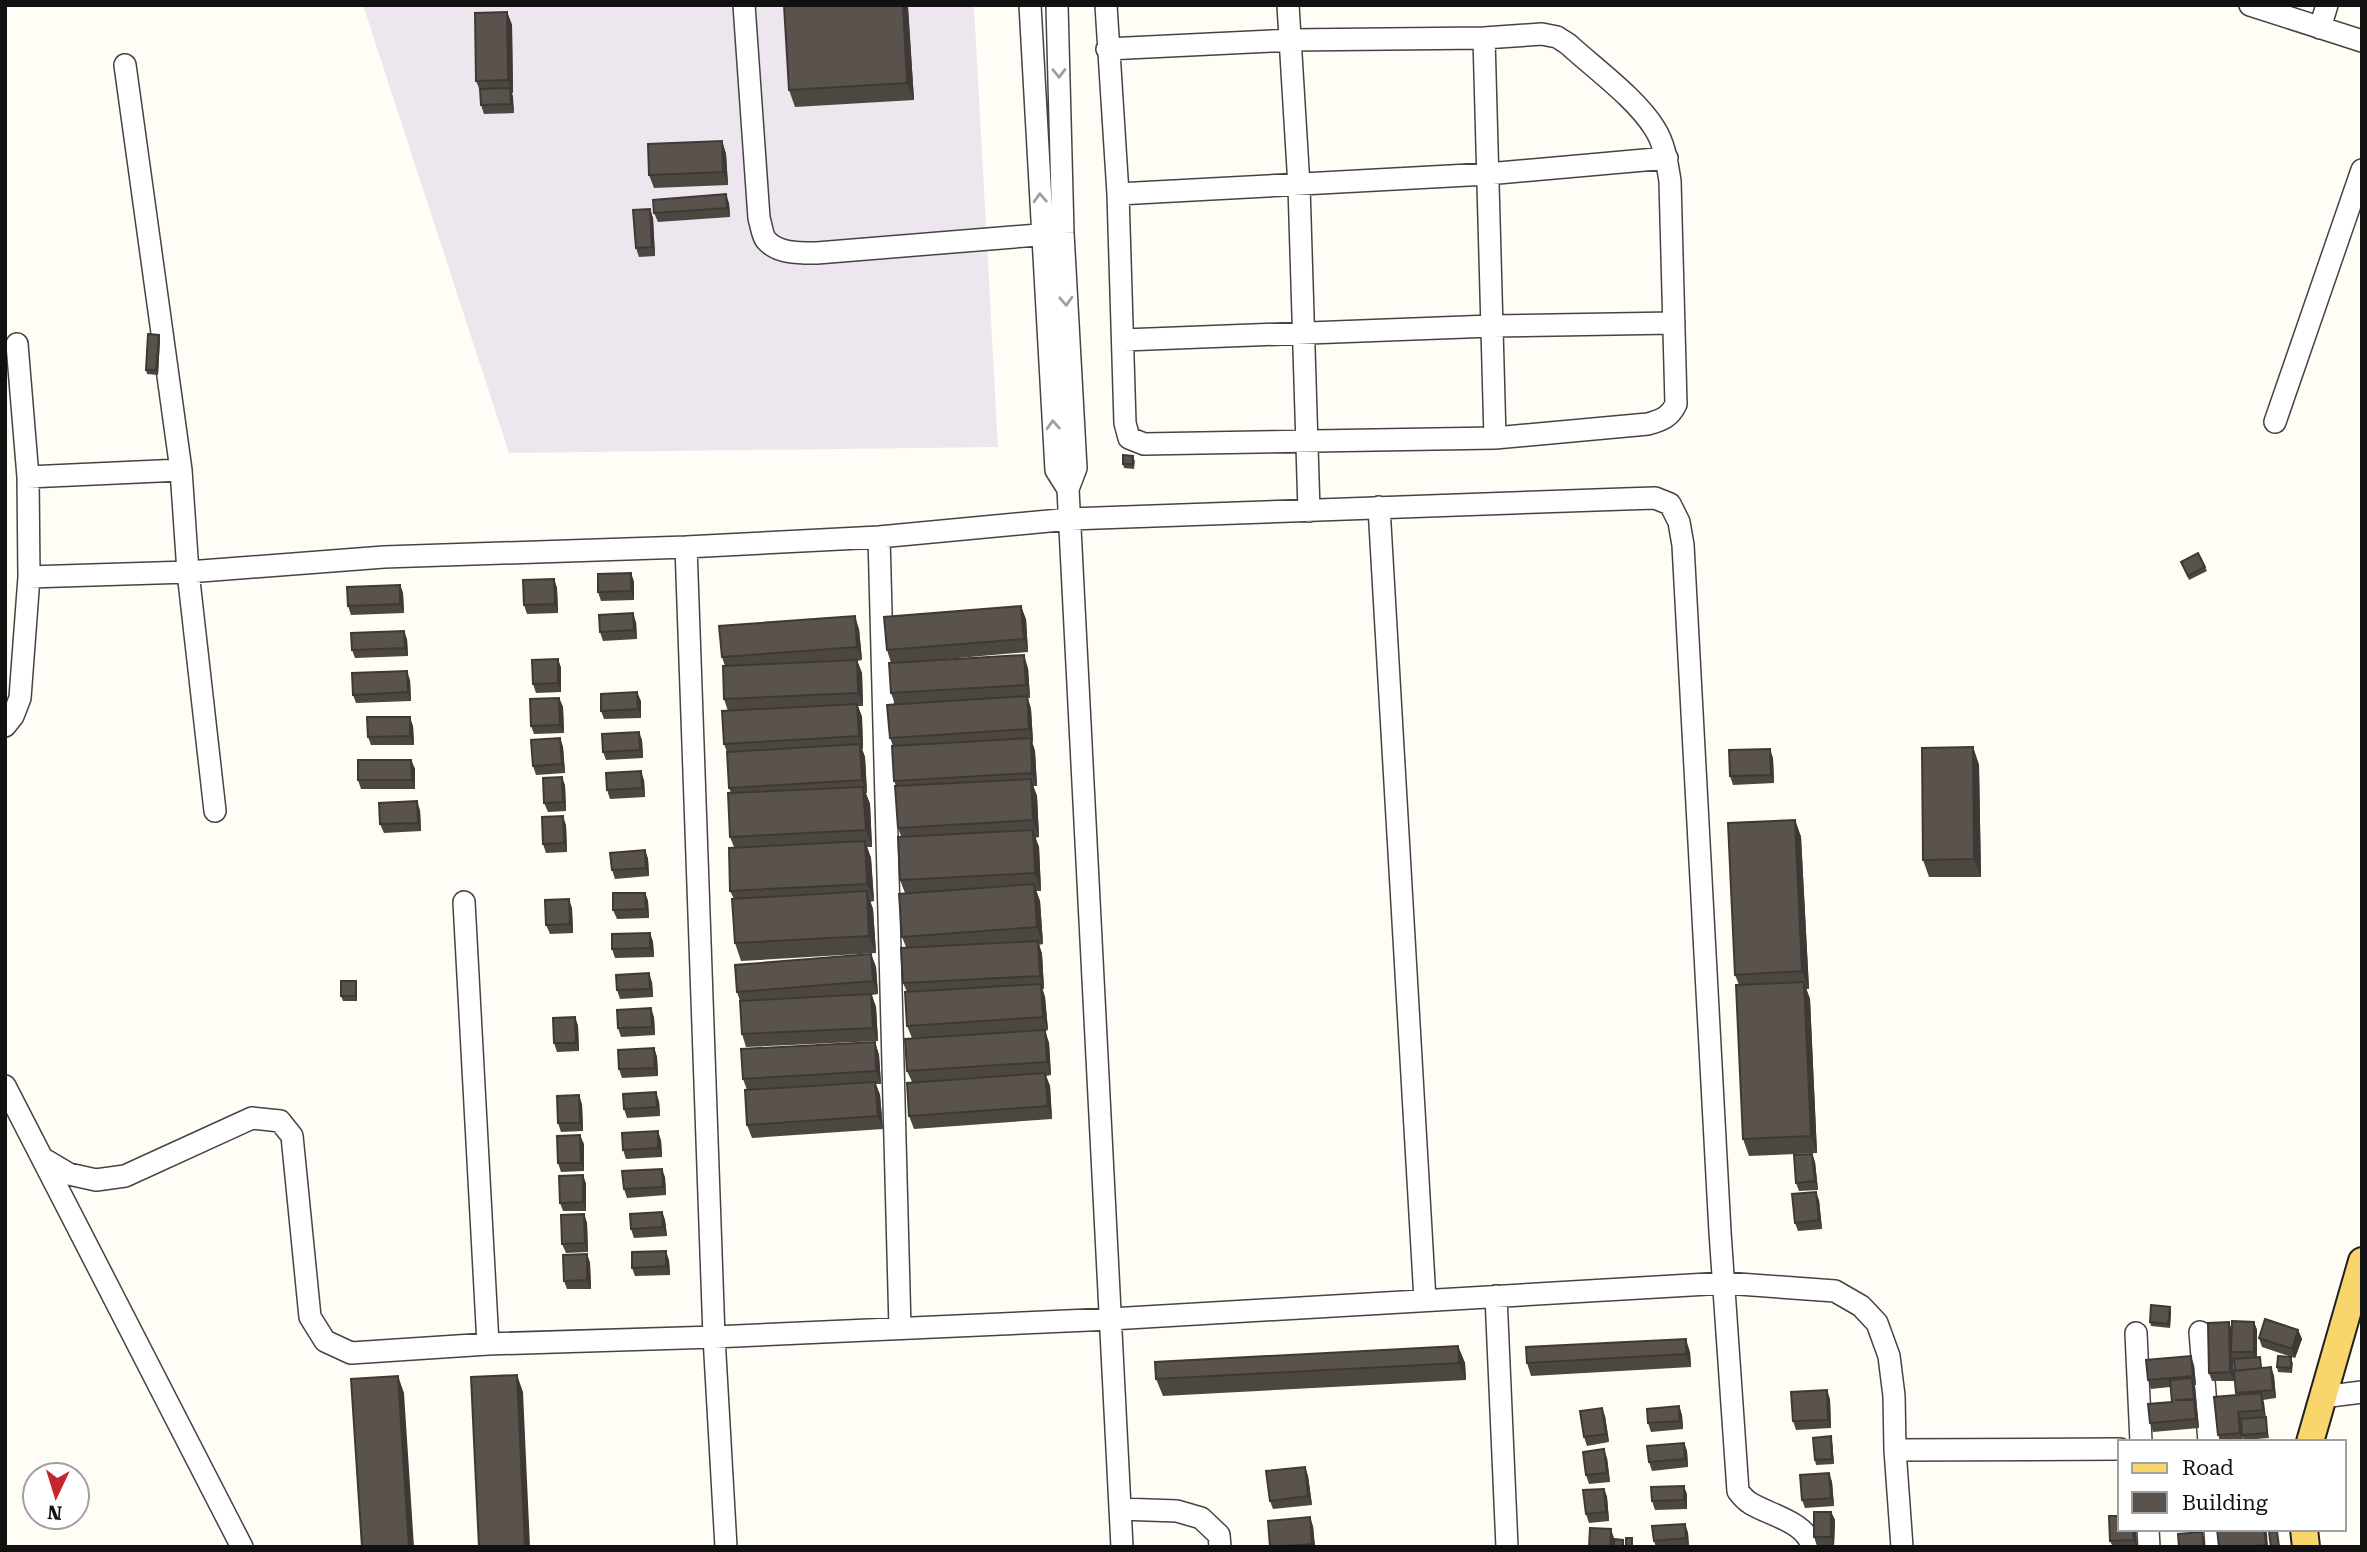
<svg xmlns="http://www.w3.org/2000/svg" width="2367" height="1552" viewBox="0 0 2367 1552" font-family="'Roboto Serif',serif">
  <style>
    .industrial { fill: #eee6ef }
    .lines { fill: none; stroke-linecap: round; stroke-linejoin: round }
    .minor-casing { stroke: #444; stroke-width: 24 }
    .major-casing { stroke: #222; stroke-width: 30 }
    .minor { stroke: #fff; stroke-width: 21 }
    .major { stroke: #f9d66b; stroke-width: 26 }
    .wall { fill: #4d4742 }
    .shaded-wall { fill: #3f3936 }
    .building { fill: #5a524d; stroke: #3f3936; stroke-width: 2 }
    .oneway { stroke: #a0a0a0 }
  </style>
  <rect width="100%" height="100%" fill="#fffdf5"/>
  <path class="industrial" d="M363 5H974L998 447 509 453Z"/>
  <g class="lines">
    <g class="minor-casing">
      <path id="minor" d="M744 5 759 218C761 224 762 235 766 240 778 254 801 253 817 253L1063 233
        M1030 5 1056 470 1068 489
        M1057 5 1063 233 1076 468 1068 489 1122 1547
        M1106 5 1118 194 1125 423 1129 438 1144 444 1495 438 1648 424C1662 420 1670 417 1676 404L1670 181C1667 163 1665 145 1655 129 1637 99 1594 68 1568 44L1557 37 1542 34 1484 38 1291 40 1107 49
        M1288 5 1299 186 1309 511
        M2250 5 2362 41
        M2320 28 2327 5
        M1484 38 1495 438
        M125 65 181 470 188 572 215 811
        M1118 194 1487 174 1667 158
        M1124 340 1491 326 1674 323
        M2275 422 2362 170
        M28 477 181 470
        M1379 507 1425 1300
        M879 537 900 1328
        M686 547 714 1337 726 1547
        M29 577 188 572 384 557 686 547 879 537 1070 519 1624 499 1655 498 1670 504 1679 522 1683 545 1720 1232 1738 1491C1741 1495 1745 1500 1750 1503 1769 1515 1807 1522 1812 1547
        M5 726 13 716 20 698 29 577 28 477 17 344
        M464 902 488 1344
        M5 1086 242 1547
        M42 1158 69 1174 96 1180 125 1176 252 1118 280 1121 292 1136 310 1317 325 1341 351 1353 488 1344 714 1337 1111 1319 1725 1283 1835 1291 1861 1306 1877 1323 1889 1356 1894 1396 1895 1450 1902 1547
        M1496 1296 1507 1547
        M2200 1332 2209 1442
        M2136 1333 2141 1442
        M2322 1397 2362 1392
        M1895 1450 2120 1449
        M1120 1509 1177 1511 1201 1518 1219 1535 1220 1547
        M2148 1529 2149 1547
        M2215 1529 2216 1547"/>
    </g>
    <g class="major-casing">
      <path id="major" d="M2310 1442 2362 1261
        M2304 1529 2306 1547"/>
    </g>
    <use href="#minor" class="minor"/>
    <use href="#major" class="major"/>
  </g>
  <path class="wall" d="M908 7 914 100 795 107 789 90Z
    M507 12 512 25 513 93H512L514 113 484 114 481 105V93L476 81Z
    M722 141 726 154 728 185 654 188 649 175Z
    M729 203 730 217 658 222 654 213Z
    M650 209 653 218 655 256 639 257 636 248Z
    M159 335 160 339 158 375 147 374 146 370Z
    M1135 460 1134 469 1124 468 1123 464Z
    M2181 562 2205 567 2207 571 2189 580Z
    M631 573 634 582V600L601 601 598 592Z
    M554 579 557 588 558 613 527 614 524 605Z
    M400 585 403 593 404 613 351 615 348 606Z
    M1026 619 1028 652 924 661 1028 668 1030 698H1028L1031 709 1033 742H1032L1035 751 1037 786H1033L1037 796 1039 837 1035 838 1039 847 1041 891H1036L1040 901 1043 944 1039 945 1042 954 1044 989H1042L1045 997 1048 1030 1045 1031 1049 1043 1051 1075 1046 1076 1050 1086 1052 1119 914 1129 909 1116 912 1082 907 1071 912 1038 907 1026V992L903 983 906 947 902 937 905 893 900 880 901 836 898 828 896 786 894 781 893 746 890 738 895 704 891 693V663L887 650Z
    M636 622 637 639 603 641 600 632Z
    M859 629 862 660 857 661 862 673 863 706H858L862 717 863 749H862L865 757 867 793H866L870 804 872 847H867L871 858 874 901 870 902 873 909 876 953 741 961 735 943 734 899 730 891 734 847 730 837 731 793 729 788 727 752 724 744 728 711 724 699 725 666 722 657Z
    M407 639 408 656 355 658 352 650Z
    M558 659 561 668V692L536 693 533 684Z
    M410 680 411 701 356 703 353 695Z
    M559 698 563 707 564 733 534 734 531 726Z
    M641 701V718L604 719 601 711Z
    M413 726 414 745H371L368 737Z
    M560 738 563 747 565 773 536 775 533 766Z
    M642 740 643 758 606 760 603 752Z
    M1973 747 1979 765 1981 877H1929L1923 860Z
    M1773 758 1774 783 1733 785 1730 776Z
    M411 760 415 769V789H361L358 780Z
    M644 780 645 797 610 799 607 790Z
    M565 785 566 811 548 812 544 803Z
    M420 810 421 831 384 833 380 824Z
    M1795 820 1801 837 1809 989H1806L1810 999 1817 1153 1749 1156 1743 1139 1739 985 1735 975Z
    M566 825 567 852 546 853 543 844Z
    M645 850 648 859 649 876 615 879 612 870Z
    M645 893 648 901 649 918 617 919 613 910Z
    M572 908 573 933 550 934 546 925Z
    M650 933 653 942 654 957 615 958 612 949Z
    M871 954 876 967 878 994 872 995 876 1007 878 1041 746 1047 742 1034 740 1001 737 992Z
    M356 981 357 985V1001H343L341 996Z
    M652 982 653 997 620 999 617 990Z
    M575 1017 578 1026 579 1051 557 1052 554 1043Z
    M654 1017 655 1035 621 1037 618 1028Z
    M875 1042 879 1055 881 1084H876L880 1095 883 1129 752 1138 747 1125V1090L743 1079Z
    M654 1048 657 1057 658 1076 622 1078 619 1069Z
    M659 1101 660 1116 627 1118 624 1109Z
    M582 1104 583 1131 561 1132 558 1123Z
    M661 1140 662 1157 626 1159 623 1150Z
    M584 1144V1171L561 1172 558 1163Z
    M1812 1154 1815 1162 1818 1190 1799 1191 1796 1183Z
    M583 1175 586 1184V1211H563L560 1203Z
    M665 1177 666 1195 627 1198 624 1189Z
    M1819 1200 1822 1229 1798 1231 1795 1223Z
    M662 1212 665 1220 667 1236 634 1238 631 1229Z
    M584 1214 587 1223 588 1252 566 1253 562 1244Z
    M587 1254 590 1263 591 1289H567L564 1281Z
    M669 1260 670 1275 635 1276 632 1268Z
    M2171 1311 2170 1328 2151 1326 2150 1322Z
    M2254 1322 2257 1330V1357H2260L2262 1368 2271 1367 2274 1376 2276 1398 2263 1400 2269 1438 2244 1440 2242 1436 2243 1442H2221L2218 1435 2237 1395 2233 1356 2234 1381H2212L2209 1373 2232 1329Z
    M2298 1330 2302 1339 2295 1358 2262 1347 2259 1338Z
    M1458 1346 1465 1363 1466 1380 1163 1396 1156 1379Z
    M1690 1352 1691 1367 1531 1376 1527 1363Z
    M2293 1362 2292 1373 2278 1372 2277 1367Z
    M2194 1365 2196 1385H2195L2199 1428 2153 1432 2150 1423 2172 1402 2170 1387 2151 1389 2148 1380Z
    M1830 1399 1831 1428 1796 1430 1793 1421Z
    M1679 1406 1682 1415 1683 1429 1651 1432 1648 1423Z
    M1605 1416 1609 1442 1587 1446 1584 1437Z
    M1832 1441 1834 1464 1816 1465 1815 1460Z
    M1684 1443 1687 1451 1688 1467 1652 1471 1649 1462Z
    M1607 1458 1610 1482 1589 1484 1586 1475Z
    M1305 1467 1308 1476 1312 1505 1273 1509 1270 1501Z
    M1829 1473 1832 1482 1834 1506 1805 1508 1802 1500Z
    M1604 1489 1607 1497 1609 1521 1589 1523 1586 1514Z
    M1687 1494V1509L1655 1510 1652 1501Z
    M1831 1512 1835 1520 1834 1546H1817L1814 1537Z
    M2120 1516 2136 1529 2137 1547H2113L2110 1541Z
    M1685 1524 1688 1533 1689 1547H1656L1654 1541Z
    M1313 1526 1315 1547H1270Z
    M2217 1529H2265L2268 1547H2219Z"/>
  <path class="shaded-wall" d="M903 5H907L908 7 914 100 907 83Z
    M507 12 512 25 513 93 508 80Z
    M510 88 513 96 514 113 511 104Z
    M722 141 726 154 728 185 723 172Z
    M726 194 729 203 730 217 727 208Z
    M650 209 653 218 655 256 652 247Z
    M159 335 160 339 158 375 156 370Z
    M631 573 634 582V600L631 591Z
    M554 579 557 588 558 613 555 604Z
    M400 585 403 593 404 613 400 604Z
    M1021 606 1026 619 1028 652 1024 639Z
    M633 613 636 622 637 639 634 630Z
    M855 616 859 629 862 660 857 647Z
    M404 631 407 639 408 656 405 648Z
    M1024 655 1028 668 1030 698 1026 685Z
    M558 659 561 668V692L558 683Z
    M857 660 862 673 863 706 858 693Z
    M407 671 410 680 411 701 408 692Z
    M637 692 641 701V718L638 709Z
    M1027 696 1031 709 1033 742 1029 729Z
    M559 698 563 707 564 733 560 725Z
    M857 704 862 717 863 749 859 736Z
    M410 717 413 726 414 745 410 736Z
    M639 732 642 740 643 758 640 750Z
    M560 738 563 747 565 773 562 764Z
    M1031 738 1035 751 1037 786 1032 773Z
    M860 744 865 757 867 793 862 780Z
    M1973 747 1979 765 1981 877 1974 859Z
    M1770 749 1773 758 1774 783 1771 775Z
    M411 760 415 769V789L412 780Z
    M641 771 644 780 645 797 642 788Z
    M562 777 565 785 566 811 563 802Z
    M1031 779 1037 796 1039 837 1033 820Z
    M863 787 870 804 872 847 866 830Z
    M417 801 420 810 421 831 418 823Z
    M563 816 566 825 567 852 564 843Z
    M1795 820 1801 837 1809 989 1802 971Z
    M1033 830 1039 847 1041 891 1035 873Z
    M865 841 871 858 874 901 867 884Z
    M645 850 648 859 649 876 646 868Z
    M1034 884 1040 901 1043 944 1037 927Z
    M867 891 873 909 876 953 869 936Z
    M645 893 648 901 649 918 646 909Z
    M569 899 572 908 573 933 570 924Z
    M650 933 653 942 654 957 650 948Z
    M1038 941 1042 954 1044 989 1040 976Z
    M871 954 876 967 878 994 873 981Z
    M649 973 652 982 653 997 650 989Z
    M356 981 357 985V1001L356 996Z
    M1804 982 1810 999 1817 1153 1811 1136Z
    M1041 984 1045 997 1048 1030 1043 1017Z
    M871 994 876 1007 878 1041 873 1028Z
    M651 1008 654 1017 655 1035 652 1027Z
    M575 1017 578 1026 579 1051 576 1043Z
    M1045 1030 1049 1043 1051 1075 1047 1062Z
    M875 1042 879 1055 881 1084 876 1071Z
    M654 1048 657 1057 658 1076 655 1068Z
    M1045 1073 1050 1086 1052 1119 1048 1106Z
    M875 1082 880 1095 883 1129 878 1116Z
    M656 1092 659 1101 660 1116 657 1107Z
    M579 1095 582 1104 583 1131 580 1123Z
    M658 1131 661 1140 662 1157 658 1148Z
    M580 1135 584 1144V1171L581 1163Z
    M1812 1154 1815 1162 1818 1190 1815 1181Z
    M662 1169 665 1177 666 1195 663 1187Z
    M583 1175 586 1184V1211L583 1202Z
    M1816 1192 1819 1200 1822 1229 1819 1220Z
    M662 1212 665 1220 667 1236 663 1227Z
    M584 1214 587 1223 588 1252 585 1243Z
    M666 1251 669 1260 670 1275 666 1266Z
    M587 1254 590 1263 591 1289 587 1280Z
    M2170 1307 2171 1311 2170 1328 2168 1324Z
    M2229 1322 2232 1331 2231 1352 2233 1356 2234 1381 2230 1372Z
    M2254 1322 2257 1330V1361L2254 1352Z
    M2298 1330 2302 1339 2295 1358 2292 1349Z
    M1686 1339 1690 1352 1691 1367 1686 1354Z
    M1458 1346 1465 1363 1466 1380 1459 1363Z
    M2191 1356 2194 1365 2196 1385 2193 1376Z
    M2271 1367 2274 1376 2276 1398 2273 1390Z
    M517 1375 523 1392 530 1547H525Z
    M398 1376 404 1393 414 1547H409Z
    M2192 1378 2195 1387 2197 1407 2194 1399Z
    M1827 1390 1830 1399 1831 1428 1828 1420Z
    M2261 1393 2264 1402 2266 1419 2263 1410Z
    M2194 1400 2197 1409 2199 1428 2196 1419Z
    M1679 1406 1682 1415 1683 1429 1680 1421Z
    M1602 1408 1605 1416 1609 1442 1606 1434Z
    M2238 1412 2241 1421 2243 1442 2240 1433Z
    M1831 1436 1832 1441 1834 1464 1832 1459Z
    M1684 1443 1687 1451 1688 1467 1685 1459Z
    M1604 1449 1607 1458 1610 1482 1607 1473Z
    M1305 1467 1308 1476 1312 1505 1308 1496Z
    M1829 1473 1832 1482 1834 1506 1831 1498Z
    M1684 1486 1687 1494V1509L1684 1500Z
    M1604 1489 1607 1497 1609 1521 1606 1512Z
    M1831 1512 1835 1520 1834 1546 1831 1537Z
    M1310 1517 1313 1526 1315 1547H1313L1312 1544Z
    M1685 1524 1688 1533 1689 1547 1686 1538Z
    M1611 1529 1614 1538V1547H1610Z
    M2133 1529H2136L2137 1547 2134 1540Z
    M2264 1529H2265L2267 1533 2268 1547H2266V1545Z
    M2202 1532 2205 1540V1547H2203Z"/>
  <path class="building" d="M784 5H903L907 83 789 90Z
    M507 12 508 80 476 81 475 13Z
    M510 88 511 104 481 105 480 89Z
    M722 141 723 172 649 175 648 144Z
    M726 194 727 208 654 213 653 200Z
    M650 209 652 247 636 248 633 210Z
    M148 334 159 335 156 370H146Z
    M1123 455 1133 456V464H1123Z
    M2198 553 2205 567 2188 576 2181 562Z
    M631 573V591L598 592V574Z
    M554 579 555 604 524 605 523 580Z
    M400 585V604L348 606 347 587Z
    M1021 606 1024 639 887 650 884 617Z
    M633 613 634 630 600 632 599 615Z
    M855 616 857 647 722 657 719 626Z
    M404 631 405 648 352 650 351 633Z
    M1024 655 1026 685 891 693 889 663Z
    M558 659V683L533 684 532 660Z
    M857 660 858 693 724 699 723 666Z
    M407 671 408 692 353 695 352 673Z
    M637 692 638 709 601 711V694Z
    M1027 696 1029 729 890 738 887 705Z
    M559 698 560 725 531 726 530 699Z
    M857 704 859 736 724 744 722 711Z
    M367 717H410V736L368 737Z
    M639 732 640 750 603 752 602 734Z
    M560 738 562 764 533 766 531 740Z
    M1031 738 1032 773 894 781 892 746Z
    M860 744 862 780 729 788 727 752Z
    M1973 747 1974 859 1923 860 1922 748Z
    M1770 749 1771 775 1730 776 1729 750Z
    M358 760H411L412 780H358Z
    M641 771 642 788 607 790 606 773Z
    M562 777 563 802 544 803 543 778Z
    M1031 779 1033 820 898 828 895 786Z
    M863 787 866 830 730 837 728 793Z
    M417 801 418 823 380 824 379 803Z
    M563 816 564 843 543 844 542 817Z
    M1795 820 1802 971 1735 975 1728 823Z
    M1033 830 1035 873 900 880 898 837Z
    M865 841 867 884 730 891 729 848Z
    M645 850 646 868 612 870 610 853Z
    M1034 884 1037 927 902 937 899 894Z
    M867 891 869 936 735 943 732 899Z
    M613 893H645L646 909 613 910Z
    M569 899 570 924 546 925 545 900Z
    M650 933V948L612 949V934Z
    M1038 941 1040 976 903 983 901 948Z
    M871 954 873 981 737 992 735 965Z
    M649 973 650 989 617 990 616 975Z
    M341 981H356V996H341Z
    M1804 982 1811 1136 1743 1139 1736 985Z
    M1041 984 1043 1017 907 1026 905 992Z
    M871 994 873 1028 742 1034 740 1001Z
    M651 1008 652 1027 618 1028 617 1010Z
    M575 1017 576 1043H554L553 1018Z
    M1045 1030 1047 1062 907 1071 905 1039Z
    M875 1042 876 1071 743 1079 741 1049Z
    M654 1048 655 1068 619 1069 618 1050Z
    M1045 1073 1048 1106 909 1116 907 1083Z
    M875 1082 878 1116 747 1125 745 1090Z
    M656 1092 657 1107 624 1109 623 1094Z
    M579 1095 580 1123H558L557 1096Z
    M658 1131V1148L623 1150 622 1133Z
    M580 1135 581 1163H558L557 1136Z
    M1812 1154 1815 1181 1796 1183 1794 1155Z
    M662 1169 663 1187 624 1189 622 1171Z
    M583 1175V1202L560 1203 559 1176Z
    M1816 1192 1819 1220 1795 1223 1792 1194Z
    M662 1212 663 1227 631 1229 630 1214Z
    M584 1214 585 1243 562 1244 561 1215Z
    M666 1251V1266L632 1268V1252Z
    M587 1254V1280L564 1281 563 1255Z
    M2151 1305 2170 1307 2168 1324 2150 1322Z
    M2265 1319 2298 1330 2292 1349 2259 1338Z
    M2232 1321 2254 1322V1352H2231Z
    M2229 1322 2230 1372 2209 1373 2208 1323Z
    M1686 1339V1354L1527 1363 1526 1347Z
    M1458 1346 1459 1363 1156 1379 1155 1362Z
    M2191 1356 2193 1376 2148 1380 2146 1360Z
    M2278 1356 2291 1357V1368L2277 1367Z
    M2260 1357 2261 1368 2235 1371 2234 1359Z
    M2271 1367 2273 1390 2236 1393 2234 1371Z
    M517 1375 525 1547H479L471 1377Z
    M398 1376 409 1547H362L351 1379Z
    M2192 1378 2194 1399 2175 1400H2194L2196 1419 2150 1423 2148 1404 2172 1402 2170 1380Z
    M1827 1390 1828 1420 1793 1421 1791 1392Z
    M2261 1393 2263 1410 2238 1412 2240 1433 2218 1435 2214 1397Z
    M1679 1406 1680 1421 1648 1423 1647 1409Z
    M1602 1408 1606 1434 1584 1437 1580 1411Z
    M2266 1417 2267 1433 2242 1435 2241 1419Z
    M1831 1436 1832 1459 1815 1460 1813 1438Z
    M1684 1443 1685 1459 1649 1462 1647 1446Z
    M1604 1449 1607 1473 1586 1475 1583 1452Z
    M1305 1467 1308 1496 1270 1501 1266 1471Z
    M1829 1473 1831 1498 1802 1500 1800 1475Z
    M1684 1486V1500L1652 1501 1651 1487Z
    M1604 1489 1606 1512 1586 1514 1583 1490Z
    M1814 1512H1831V1537H1814Z
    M2109 1516H2120V1529H2133L2134 1540 2110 1541Z
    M1310 1517 1312 1544 1270 1547 1268 1521Z
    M1685 1524 1686 1538 1654 1541 1652 1526Z
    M1590 1528 1611 1529 1610 1547H1589Z
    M2217 1529H2264L2266 1545 2243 1547H2219Z
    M2277 1531 2279 1547H2271L2269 1532Z
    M2202 1532 2203 1547H2179L2178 1534Z
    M1626 1538H1632V1547H1626Z
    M1614 1539 1623 1540V1547H1614Z"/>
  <defs><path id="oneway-chevron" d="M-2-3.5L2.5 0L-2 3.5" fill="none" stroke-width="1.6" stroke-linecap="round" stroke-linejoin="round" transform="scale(1.75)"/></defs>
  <g class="oneway">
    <use href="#oneway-chevron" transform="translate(1059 73) rotate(89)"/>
    <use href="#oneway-chevron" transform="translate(1040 198) rotate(-93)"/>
    <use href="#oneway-chevron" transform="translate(1066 301) rotate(87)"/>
    <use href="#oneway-chevron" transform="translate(1053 425) rotate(-93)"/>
  </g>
  <rect width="2367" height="1552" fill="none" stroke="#111111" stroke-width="14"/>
  <rect x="2118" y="1440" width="228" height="91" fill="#ffffff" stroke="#a0a0a0" stroke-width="2"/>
  <rect x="2132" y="1463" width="35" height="10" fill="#f9d66b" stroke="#a0a0a0" stroke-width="2"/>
  <text x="2182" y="1475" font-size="21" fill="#111111">Road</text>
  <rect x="2132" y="1492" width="35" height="21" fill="#5a524d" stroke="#a0a0a0" stroke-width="2"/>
  <text x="2182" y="1510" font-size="21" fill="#111111">Building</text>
  <g transform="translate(56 1496) rotate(184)"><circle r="33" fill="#ffffff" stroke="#a0a0a0" stroke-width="2"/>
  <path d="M0-5L12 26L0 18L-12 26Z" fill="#c4262e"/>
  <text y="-10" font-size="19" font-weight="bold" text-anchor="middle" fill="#111111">N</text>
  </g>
</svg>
